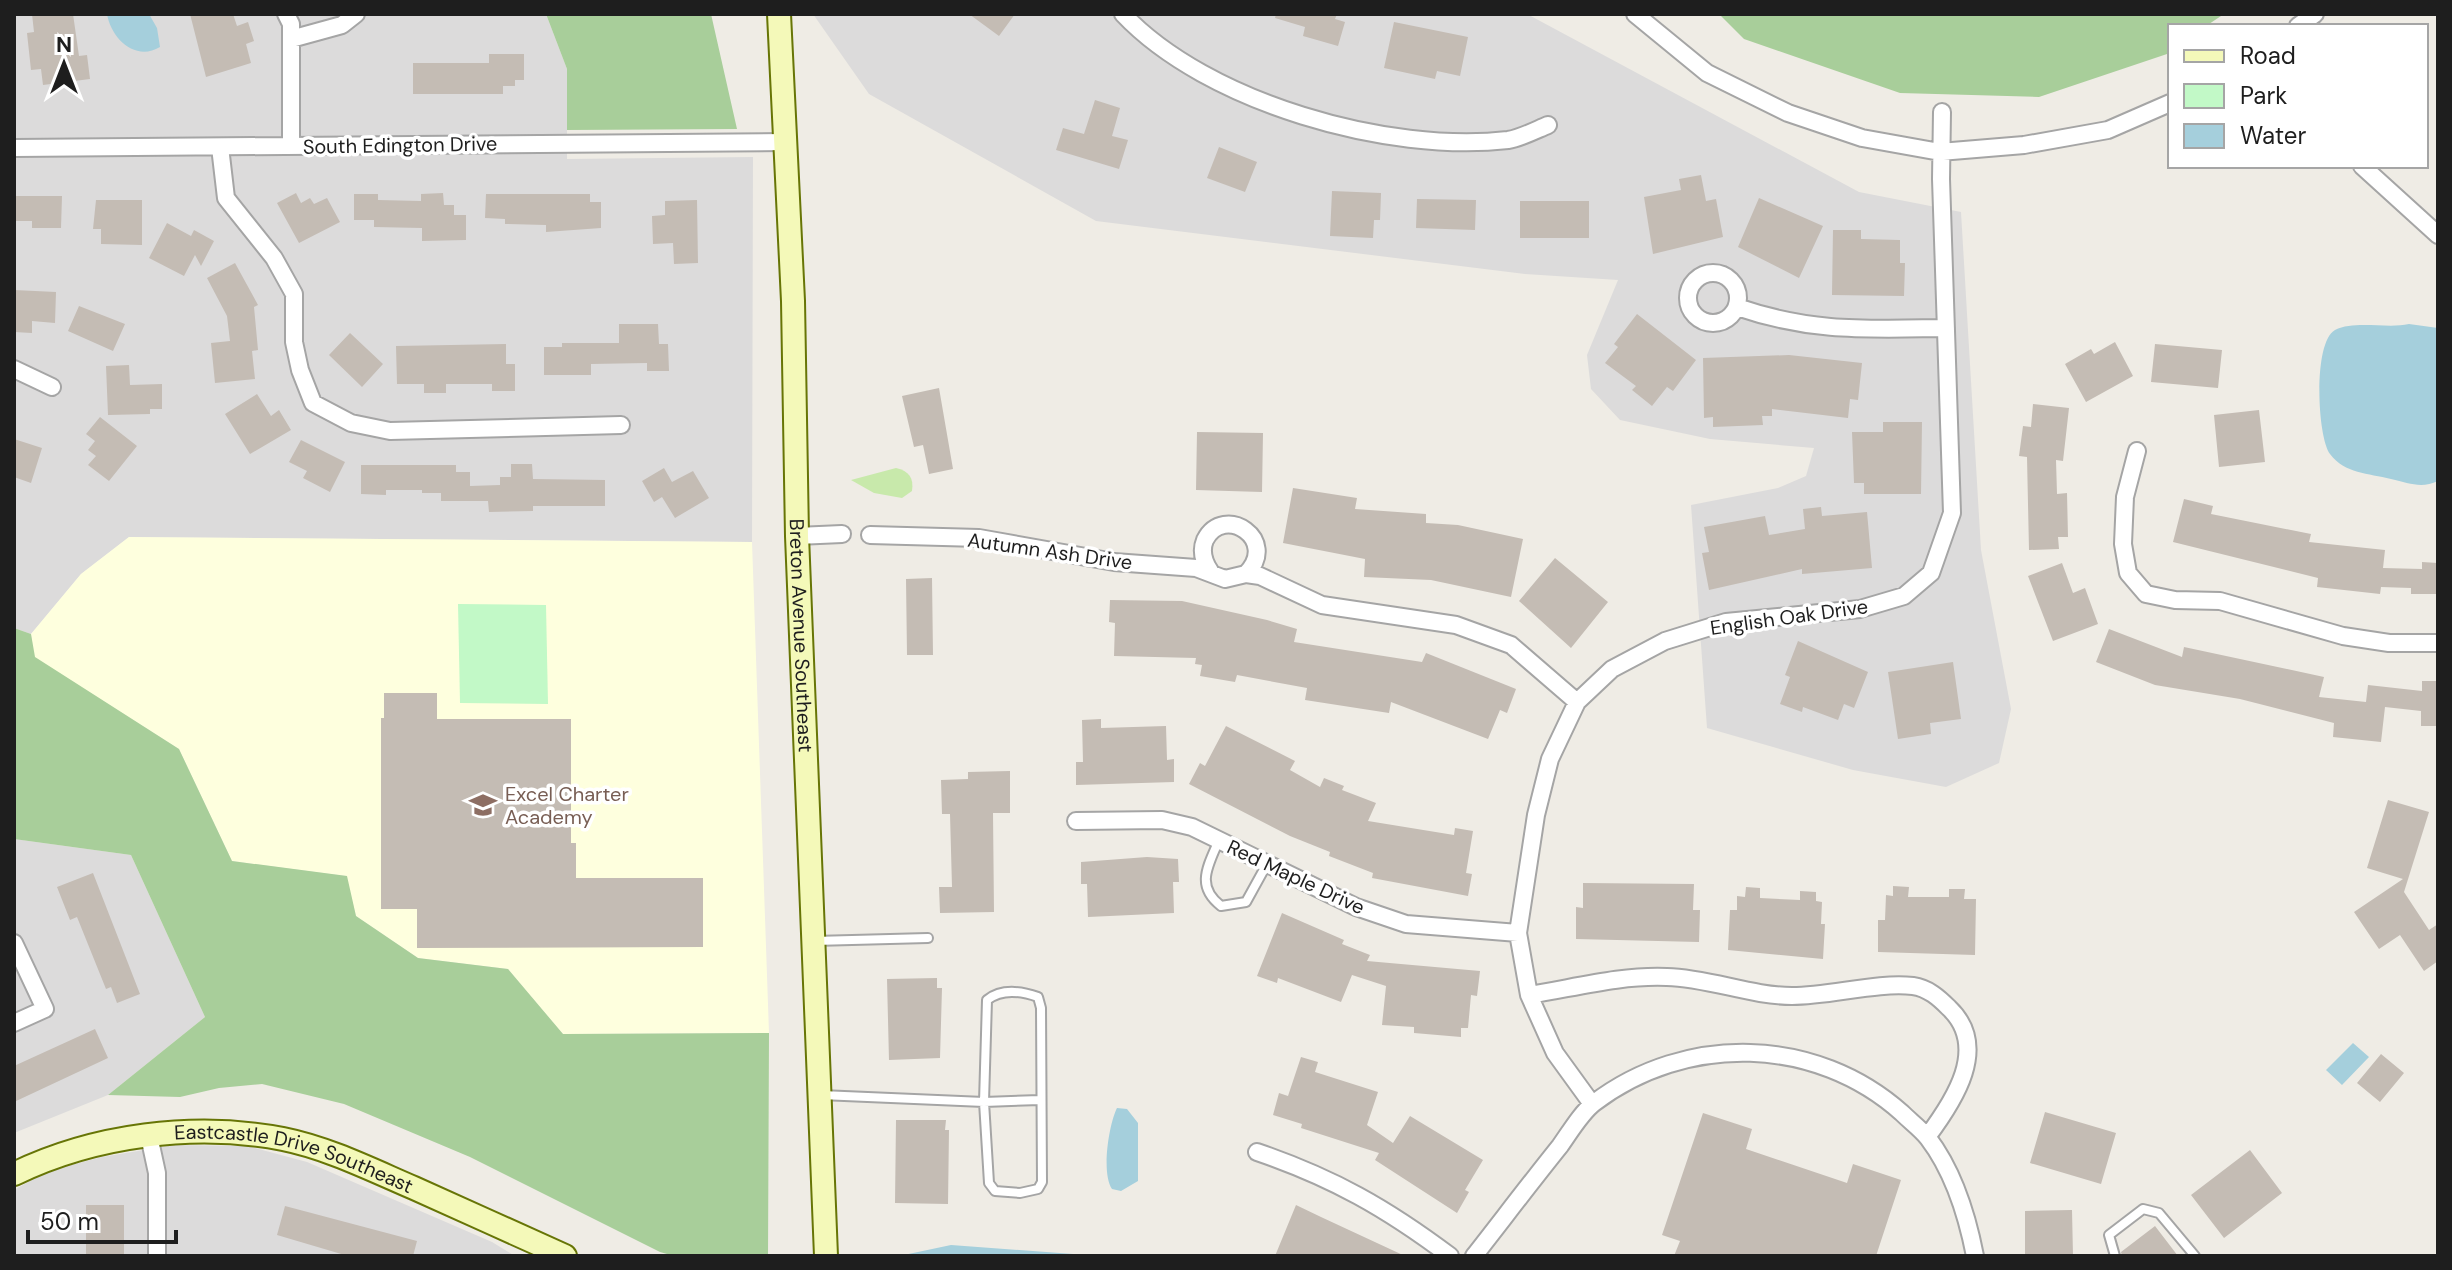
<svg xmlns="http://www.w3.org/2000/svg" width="2452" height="1270" viewBox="0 0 2452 1270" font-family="'DM Sans',sans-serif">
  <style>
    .residential { fill: #dcdbdb }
    .education { fill: #feffde }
    .grass { fill: #c8e9ab }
    .forest { fill: #a8ce9a }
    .park { fill: #c2f9c7 }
    .water { fill: #a5cfdc }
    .building { fill: #c4bcb4 }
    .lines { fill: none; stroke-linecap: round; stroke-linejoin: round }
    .lane-casing { stroke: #a5a5a5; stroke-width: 12 }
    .street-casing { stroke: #a5a5a5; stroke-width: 20 }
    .secondary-casing { stroke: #677506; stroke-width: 26 }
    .lane { stroke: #fff; stroke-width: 8 }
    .street { stroke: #fff; stroke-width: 16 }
    .secondary { stroke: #f4f9b9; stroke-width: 22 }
    .labels { text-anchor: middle; stroke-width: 7; stroke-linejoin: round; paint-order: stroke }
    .street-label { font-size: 20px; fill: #1e1e1e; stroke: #fff }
    .education-label { font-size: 20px; fill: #785e54; stroke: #fff; text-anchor: start }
  </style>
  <rect width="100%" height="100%" fill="#efece5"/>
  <path class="residential" d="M14 14H546L567 69V159L753 157 752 542 129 537 81 574 31 634 14 628Z
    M813 14H1527L1859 192 1961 212 1981 550 2011 709 1999 763 1946 787 1853 770 1707 728 1691 505 1778 488 1806 476 1814 448 1710 439 1620 420 1591 389 1587 355 1618 280 1525 274 1096 221 869 94Z
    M14 839 131 855 205 1017 108 1095 14 1133Z
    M174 1145 247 1146 307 1162 492 1242 515 1256H14V1190L48 1171 102 1157Z"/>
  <path class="education" d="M129 537 752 542 769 1033 563 1034 508 969 418 958 356 916 346 876 232 861 179 749 34 657 31 634 81 574Z"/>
  <path class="grass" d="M896 468C909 471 914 478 912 491L902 498 874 493 851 480Z"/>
  <path class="forest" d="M546 14H711L737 129 567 130V69Z
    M1719 14H2224L2206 26H2170V51L2167 54 2039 97 1900 93 1744 39Z
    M14 628 31 634 35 657 179 749 232 861 347 876 356 916 418 958 508 969 563 1034 769 1033 768 1256H674L660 1252 470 1157 344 1104 262 1084 219 1088 180 1097 108 1095 205 1017 131 855 14 839Z"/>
  <path class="park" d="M458 604 546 605 548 704 460 703Z"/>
  <path class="water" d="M107 14H149L157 28 160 47C135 62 111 38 107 14Z
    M2409 324 2438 328V481C2421 489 2409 483 2391 479 2368 473 2345 474 2330 454 2317 436 2313 342 2335 330 2355 320 2387 329 2409 324Z
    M2353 1043 2369 1057 2342 1085 2326 1070Z
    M1117 1108 1127 1109 1138 1123V1181L1121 1191 1112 1189C1101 1173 1109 1124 1117 1108Z
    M951 1245 1100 1256H899Z"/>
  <path class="building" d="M32 14H73L79 56 87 55 90 79 43 85 41 69 31 70 27 33 34 32Z
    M190 14H233L237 26 248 22 254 41 246 44 251 63 206 77Z
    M969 14H1015L999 36Z
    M1276 14H1337L1335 19 1345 22 1338 46 1303 36 1305 27 1275 18Z
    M1394 22 1468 37 1460 76 1437 71 1435 79 1384 68Z
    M489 54H524V80H515V86H503V94H413V63H489Z
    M1095 100 1120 108 1112 136 1128 140 1119 169 1056 150 1063 128 1084 134Z
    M1219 147 1257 162 1245 192 1207 178Z
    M1701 175 1706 201 1716 199 1723 237 1653 254 1644 197 1681 190 1679 179Z
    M1332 191 1381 193 1380 220H1374L1373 238 1330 236Z
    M296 193 301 203 310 198 314 204 327 198 340 222 299 243 277 203Z
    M443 193 444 205H454V215H466V240L422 241V228L374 227V220H354V194H378V200L421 201V194Z
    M486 194H590V202H601V228L546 232V225L505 224V219L485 218Z
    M14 196H62L61 228H32V221H14Z
    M1759 198 1823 226 1799 278 1738 247Z
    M1417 199 1476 200 1475 230 1416 228Z
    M96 200H142V245L101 244V229H93Z
    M697 200 698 263 674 264 673 243 653 244 652 216 665 215V201Z
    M1520 201H1589V238H1520Z
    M167 223 191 236 194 230 214 241 201 266 195 255 184 276 149 258Z
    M1833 230H1861V239L1900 240V263H1905L1904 296 1832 295Z
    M235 263 258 305 254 307 258 350 252 351 255 379 215 383 211 343 230 341 227 316 207 278Z
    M14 290 56 292 55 323 32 321V333L14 332Z
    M79 306 125 324 113 351 68 331Z
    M1637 314 1696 360 1673 391 1667 387 1652 406 1632 390 1636 386 1605 363 1618 347 1614 344Z
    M619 324H658L659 344H668L669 371H647V363L591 364V375H544V347H562V343H619Z
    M350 333 383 364 362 387 329 355Z
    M2115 342 2133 376 2086 402 2065 364 2091 349 2094 354Z
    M506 344V364H515V391H492V384H446V393H424V384H397L396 346Z
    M2155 344 2222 350 2218 388 2151 382Z
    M1789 355 1862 363 1858 400 1850 399 1848 418 1772 409V416H1762L1763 425 1713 427V417L1704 418 1703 358Z
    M129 365 130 385 162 384V409H150V414L108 415 106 366Z
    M939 388 953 469 929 474 923 445 914 447 902 396Z
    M257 394 271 416 279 410 291 430 250 454 225 414Z
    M2033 404 2069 408 2063 461 2056 460 2057 494 2067 493 2068 537H2058L2059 549 2029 550 2027 457 2019 456 2023 426 2031 427Z
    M2259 410 2265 462 2219 467 2214 415Z
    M100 417 137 446 109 481 88 465 96 456 88 450 95 441 86 434Z
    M1883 422H1922L1921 494H1864V483H1854L1852 432H1883Z
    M1197 432 1263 433 1262 492 1196 490Z
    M14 439 42 448 31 483 14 477Z
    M301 440 345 462 330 492 303 478 307 471 289 462Z
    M511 464H532L533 479 605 480V506H533V511L489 512 488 501H441V493H422V490H386V495L361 494V465H456V472H470V486L500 485V477H511Z
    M664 468 672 482 693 471 709 498 675 518 662 497 654 502 642 481Z
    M1293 488 1357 498 1355 509 1426 514V523L1458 525 1523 539 1511 597 1431 580 1364 577 1365 559 1283 543Z
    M2184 499 2213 506 2211 514 2311 534 2309 542 2385 550 2383 568 2422 569V562L2438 563V594H2411V588L2381 587 2380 594 2317 587 2318 578 2173 542Z
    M1821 507 1822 516 1867 512 1872 568 1802 574V569L1709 590 1702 553 1709 552 1704 527 1765 516 1769 535 1805 529 1803 509Z
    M1555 558 1608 602 1571 648 1519 601Z
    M2062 563 2073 593 2085 588 2098 624 2053 641 2028 576Z
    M932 578 933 655H907L906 579Z
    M1110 600 1182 601 1267 620 1297 629 1294 642 1422 662 1426 653 1516 689 1507 713 1500 710 1488 739 1391 702 1389 713 1305 700 1307 688 1237 675 1235 682 1200 676 1202 665 1195 664 1196 658 1114 656 1115 623 1109 622Z
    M2109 629 2182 657 2184 647 2324 677 2319 697 2366 702 2368 685 2422 691V681H2438V726H2421V711L2385 707 2381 742 2333 737 2334 723 2240 699 2155 685 2096 662Z
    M1798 641 1868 672 1854 708 1844 704 1838 720 1803 707 1802 712 1780 704 1790 677 1785 675Z
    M1953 662 1961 719 1930 723 1931 734 1898 739 1888 672Z
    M384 693H437V719H571V843H576V878H703V947L417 948V909H381V718H384Z
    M1101 719V728L1166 726 1167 760 1174 759V782L1076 785V762H1083L1082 720Z
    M1226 726 1295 761 1290 770 1320 787 1324 778 1344 786 1342 790 1376 803 1368 821 1454 835 1455 828 1473 831 1466 873 1472 874 1468 896 1372 878 1373 873 1329 856 1330 852 1290 836 1189 784 1200 763 1205 766Z
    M1010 771V813H993L994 912 940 913 939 887H952L950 814H942L941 780 968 779V772Z
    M2388 800 2429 812 2404 892 2429 930 2438 924V961L2424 971 2400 935 2379 949 2354 912 2403 879 2367 868Z
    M1147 857 1178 859 1179 882H1173L1174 913 1088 917 1087 884H1081V862Z
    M93 873 140 994 117 1003 111 987 106 989 77 917 70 920 57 887Z
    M1583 883 1694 884 1693 910H1700L1699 942 1576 939V907L1583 908Z
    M1893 886 1909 887 1908 897H1949V889H1965L1964 899H1976L1975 955 1878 952V920H1885L1886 895 1893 896Z
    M1746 887 1760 888V898L1800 900V891L1816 892V901L1822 902 1821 924H1825L1823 959 1728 950 1730 910H1737V896L1745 897Z
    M1282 913 1344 940 1342 944 1370 955 1367 961 1480 971 1477 996 1471 995 1468 1028H1461V1037L1414 1033V1027L1382 1025 1386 986 1352 975 1341 1002 1278 978 1277 983 1257 976Z
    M937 978V988H942L940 1058 889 1060 887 979Z
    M95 1029 108 1058 14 1102V1066Z
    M2381 1054 2404 1073 2380 1102 2357 1083Z
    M1301 1057 1318 1062 1315 1072 1378 1092 1367 1125 1393 1143 1410 1116 1483 1160 1465 1190 1469 1192 1457 1213 1375 1160 1379 1153 1301 1128 1302 1124 1273 1115 1279 1093 1288 1096Z
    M2045 1112 2116 1133 2101 1184 2030 1163Z
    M1703 1113 1752 1129 1746 1149 1847 1183 1853 1164 1901 1180 1876 1256H1674L1680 1241 1662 1235Z
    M896 1120H946L945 1130H949L948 1204 895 1203Z
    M2250 1150 2282 1193 2224 1238 2191 1195Z
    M86 1205H124V1254H86Z
    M1296 1205 1321 1217 1405 1256H1275Z
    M285 1206 417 1241 413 1256H348L277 1235Z
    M2072 1210 2073 1256H2025V1211Z
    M2155 1226 2178 1256H2122L2121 1252Z"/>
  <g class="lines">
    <g class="lane-casing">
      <path id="lane" d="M1219 840C1208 866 1195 886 1221 906L1246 902 1267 864
        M814 941 928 938
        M821 1095 984 1102 987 1000C1002 988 1021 991 1038 997L1041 1008 1042 1182 1038 1189 1020 1193 995 1191 989 1183 984 1102 1040 1100
        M2115 1256 2109 1235 2143 1209 2159 1213 2195 1256"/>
    </g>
    <g class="street-casing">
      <path id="street" d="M286 14 291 24V146
        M1123 14C1207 103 1389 154 1508 140 1521 138 1536 130 1548 125
        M1635 14 1707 73 1788 113 1862 138 1940 152 2024 145 2108 130 2170 103
        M2298 26 2315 14
        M291 39 342 25 356 14
        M220 147 226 198 274 258 294 294V342L300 370 313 403 351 423 390 431 621 425
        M14 148 785 142
        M2362 166 2438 235
        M1688 298a25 25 0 1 1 50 0a25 25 0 1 1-50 0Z
        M1737 307C1813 333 1867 329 1946 328
        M14 369 52 387
        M2137 451 2125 497 2123 544 2128 573 2146 594 2175 600 2220 601 2343 636 2389 643H2438
        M870 535 979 538 1114 562 1196 568 1225 579 1246 574 1260 576 1322 605 1456 625 1511 645 1577 702
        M797 536 842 534
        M1210 571C1204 562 1200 552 1205 540 1224 503 1280 540 1246 574
        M1076 821 1162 820 1192 827 1356 907 1406 924 1518 933
        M14 943 45 1009 14 1023
        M1529 995C1574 988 1620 975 1667 977 1709 978 1751 996 1792 996 1831 996 1876 982 1913 986 1928 988 1939 998 1949 1008 1990 1047 1954 1101 1927 1137
        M1592 1104 1555 1053 1529 995 1518 933 1536 815 1550 759 1577 702 1612 669 1665 641 1726 622 1860 609 1904 596 1931 573 1952 513 1941 179 1942 112
        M149 1136 157 1173V1256
        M1257 1152C1333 1178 1386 1208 1450 1256
        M1474 1256C1503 1219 1531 1182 1560 1146 1570 1132 1581 1113 1594 1103 1686 1033 1816 1036 1902 1113 1910 1121 1921 1129 1928 1138 1954 1172 1967 1215 1975 1256"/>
    </g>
    <g class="secondary-casing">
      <g id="secondary">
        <path id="s1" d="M779 14 793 301 797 536 826 1256"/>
        <path id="s2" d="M14 1174C94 1135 194 1122 283 1139 328 1148 372 1170 414 1188 464 1211 515 1233 565 1256"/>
      </g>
    </g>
    <use href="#lane" class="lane"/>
    <use href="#street" class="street"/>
    <use href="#secondary" class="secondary"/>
  </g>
  <defs>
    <g id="school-bare" transform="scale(2.16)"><path d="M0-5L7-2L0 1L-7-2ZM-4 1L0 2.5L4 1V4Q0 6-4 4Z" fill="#8d6e63" stroke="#fff" stroke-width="2.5" paint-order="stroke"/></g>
  </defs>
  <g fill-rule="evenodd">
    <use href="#school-bare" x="483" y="805"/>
  </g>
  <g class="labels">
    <g class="street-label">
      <text transform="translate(400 145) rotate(-1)" y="7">South Edington Drive</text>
      <text transform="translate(1050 551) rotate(8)" y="7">Autumn Ash Drive</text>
      <text transform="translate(1789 617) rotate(-8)" y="7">English Oak Drive</text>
      <text dy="7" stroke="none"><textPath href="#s1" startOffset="622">Breton Avenue Southeast</textPath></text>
      <text transform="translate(1296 877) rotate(25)" y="7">Red Maple Drive</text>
      <text dy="7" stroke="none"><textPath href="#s2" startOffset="290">Eastcastle Drive Southeast</textPath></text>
    </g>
    <g class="education-label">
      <text x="505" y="801">Excel Charter<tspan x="505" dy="23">Academy</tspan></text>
    </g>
  </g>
  <rect width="2452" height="1270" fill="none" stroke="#1e1e1e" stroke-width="32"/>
  <rect x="2168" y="24" width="260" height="144" fill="#ffffff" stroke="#a5a5a5" stroke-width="2"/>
  <rect x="2184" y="50" width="40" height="12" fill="#f4f9b9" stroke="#a5a5a5" stroke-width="2"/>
  <text x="2240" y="64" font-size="24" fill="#1e1e1e">Road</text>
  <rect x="2184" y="84" width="40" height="24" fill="#c2f9c7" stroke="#a5a5a5" stroke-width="2"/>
  <text x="2240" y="104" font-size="24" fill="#1e1e1e">Park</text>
  <rect x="2184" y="124" width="40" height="24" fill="#a5cfdc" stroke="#a5a5a5" stroke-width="2"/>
  <text x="2240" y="144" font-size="24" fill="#1e1e1e">Water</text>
  <g transform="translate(64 64)" stroke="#ffffff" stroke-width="6" paint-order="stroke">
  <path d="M0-6L14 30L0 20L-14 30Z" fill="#1e1e1e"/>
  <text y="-12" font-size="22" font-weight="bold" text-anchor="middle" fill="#1e1e1e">N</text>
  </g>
  <path d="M28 1230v12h148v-12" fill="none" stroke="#1e1e1e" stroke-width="4"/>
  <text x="40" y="1230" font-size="24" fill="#1e1e1e" stroke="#ffffff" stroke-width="6" paint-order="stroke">50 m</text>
</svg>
